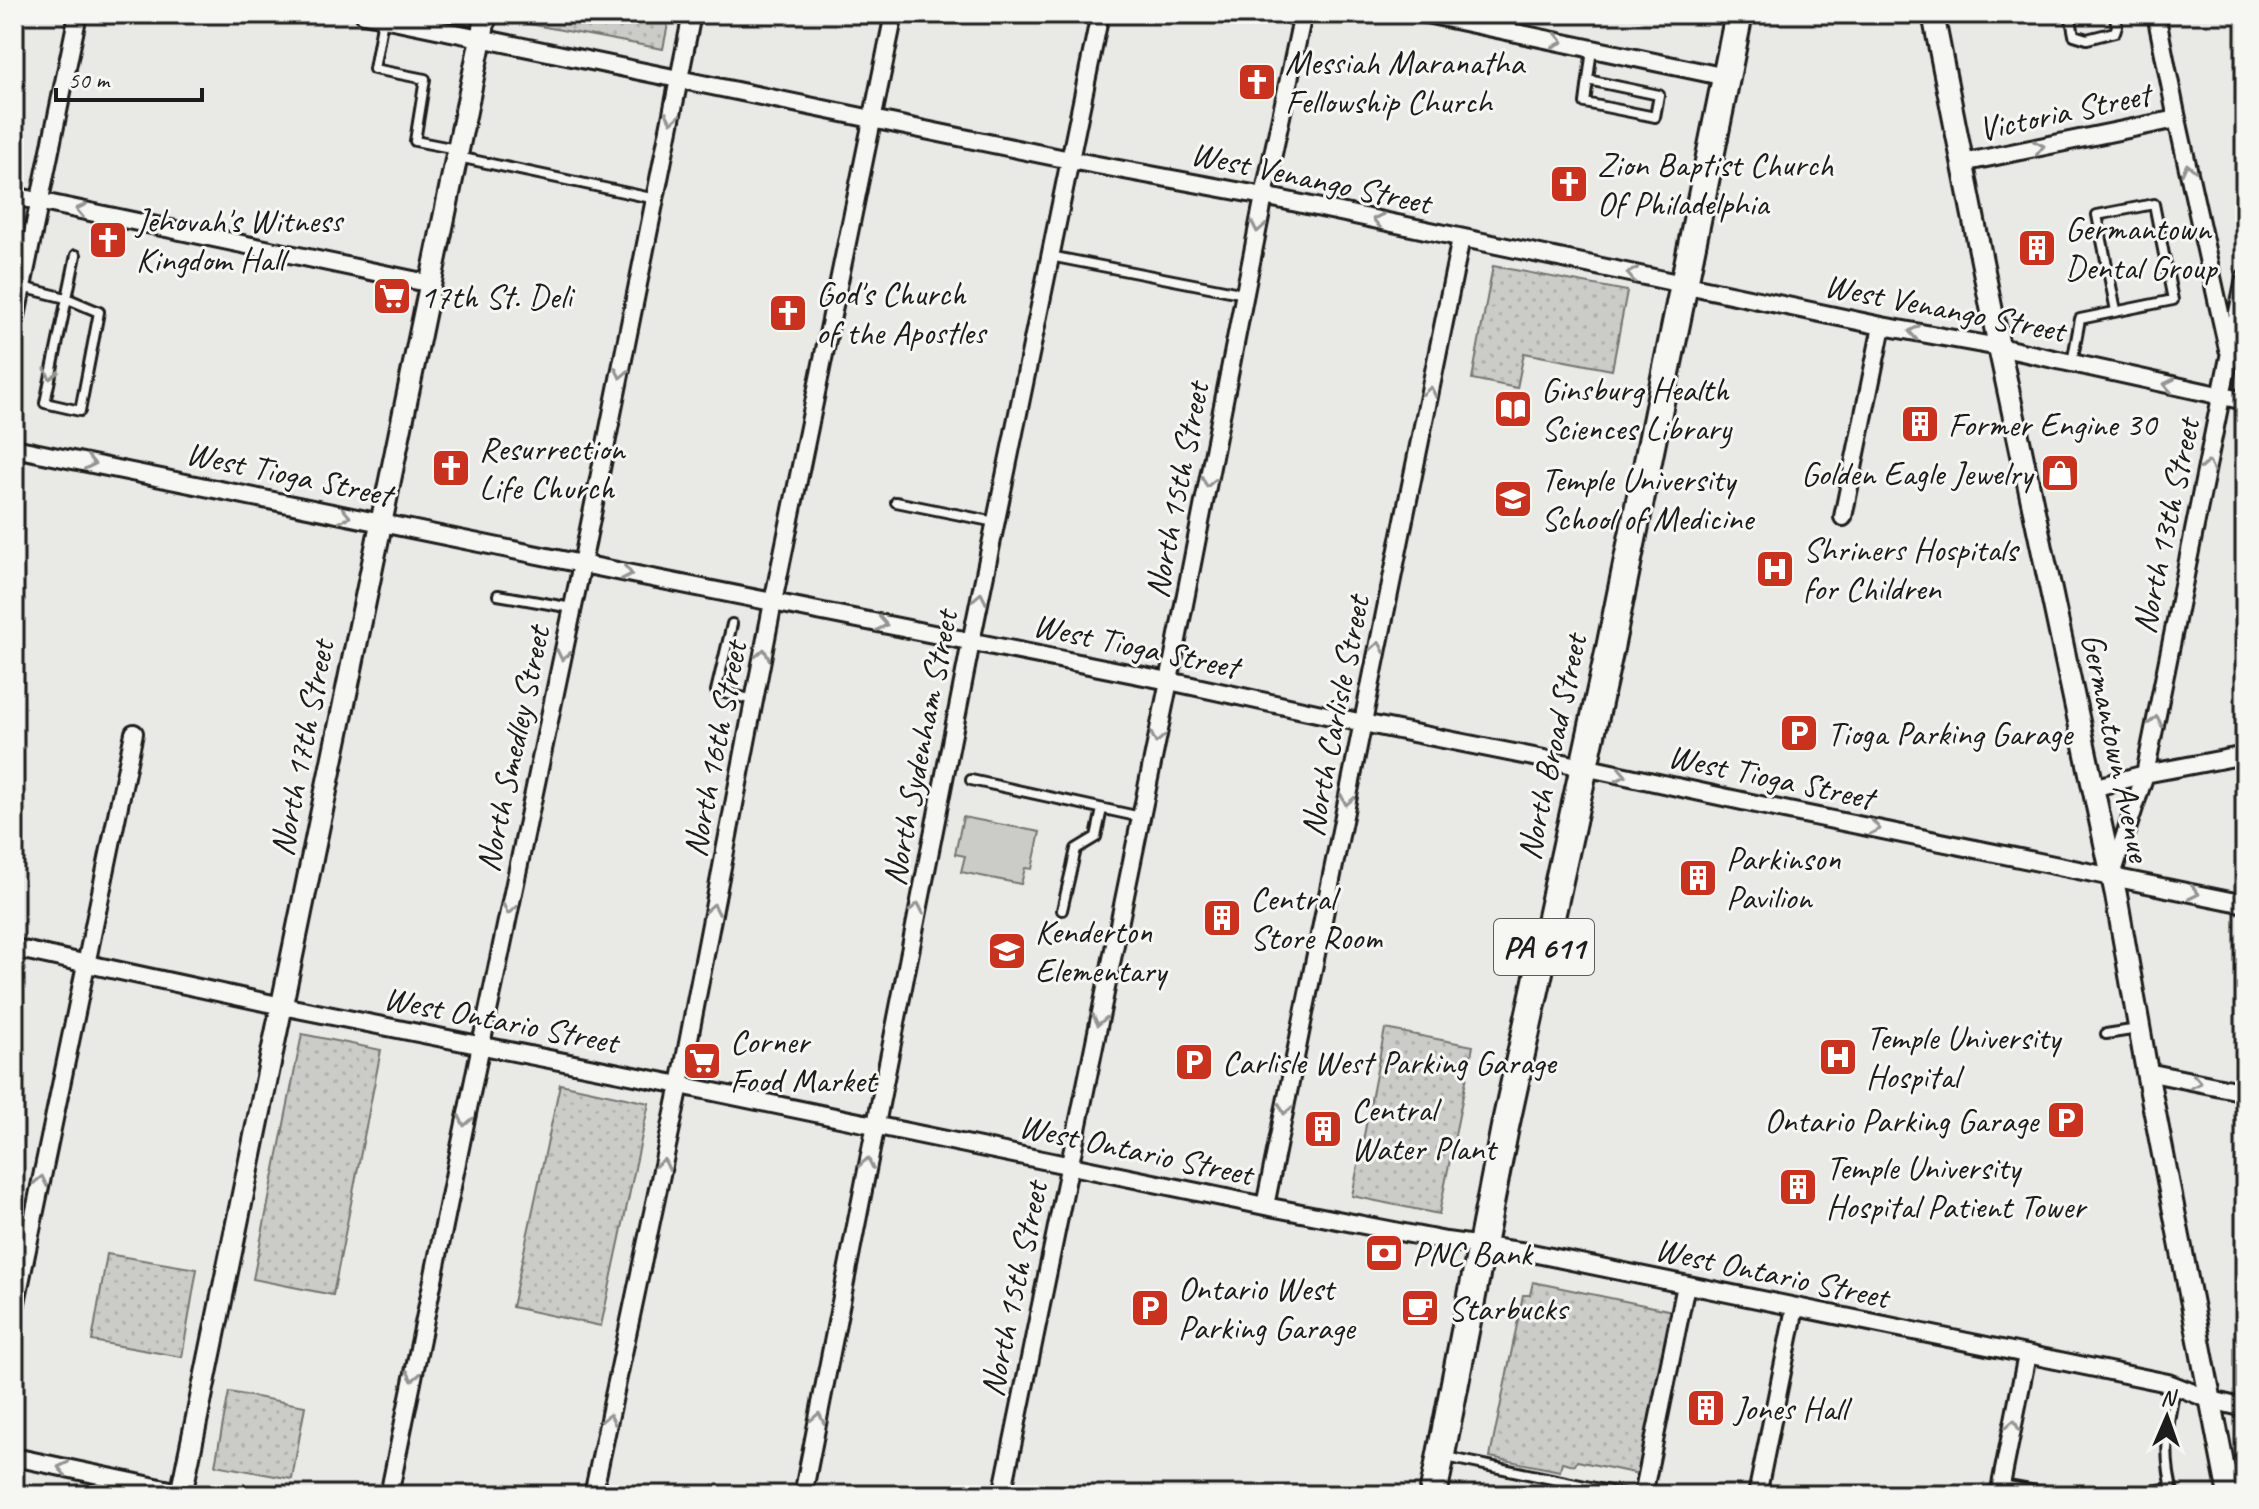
<svg xmlns="http://www.w3.org/2000/svg" width="2259" height="1509" viewBox="0 0 2259 1509" font-family="Caveat,sans-serif">
  <style>
    .grass { fill: url(#grass-dots); stroke: #747472; stroke-width: 2 }
    .garden { fill: #cbcbc7; stroke: #747472; stroke-width: 2 }
    .lines { fill: none; stroke-linecap: round; stroke-linejoin: round }
    .service-casing { stroke: #1c1c1c; stroke-width: 14 }
    .minor-casing { stroke: #1c1c1c; stroke-width: 22 }
    .tertiary-casing { stroke: #1c1c1c; stroke-width: 26 }
    .primary-casing { stroke: #1c1c1c; stroke-width: 32 }
    .service { stroke: #f6f6f2; stroke-width: 8 }
    .minor { stroke: #f6f6f2; stroke-width: 16 }
    .tertiary { stroke: #f6f6f2; stroke-width: 20 }
    .primary { stroke: #f6f6f2; stroke-width: 26 }
    .oneway { stroke: #949492 }
    .labels { text-anchor: middle; stroke-width: 6; stroke-linejoin: round; paint-order: stroke }
    .shield { fill: #f6f6f2; stroke: #5d5d5c; stroke-width: 2 }
    .shield-label { font-size: 32px; font-weight: bold; fill: #1c1c1c }
    .poi-label { font-size: 34px; fill: #1c1c1c; stroke: #f6f6f2; text-anchor: start }
    .street-label { font-size: 34px; fill: #1c1c1c; stroke: #f6f6f2 }
  </style>
  <defs>
    <pattern id="grass-dots" width="8" height="8" patternUnits="userSpaceOnUse" patternTransform="scale(2)"><rect width="8" height="8" fill="#cbcbc7"/><path d="M2 2h.1M6 6h.1" fill="none" stroke="#aeaeaa" stroke-width="1.8" stroke-linecap="round"/></pattern>
  </defs>
  <rect width="100%" height="100%" fill="#e9e9e5"/>
  <filter id="ink" filterUnits="userSpaceOnUse"><feTurbulence type="fractalNoise" baseFrequency=".0125" numOctaves="2"/><feDisplacementMap in="SourceGraphic" scale="16" xChannelSelector="R" yChannelSelector="G"/><feConvolveMatrix kernelMatrix="1 2 1 2 8 2 1 2 1" color-interpolation-filters="sRGB"/></filter>
  <g filter="url(#ink)">
    <path class="grass" d="M515 14H670L663 49 513 21Z
      M1493 266 1627 291 1612 370 1524 353 1517 388 1472 379Z
      M1385 1029 1473 1046 1439 1214 1352 1196Z
      M302 1034 381 1050 333 1295 253 1279Z
      M560 1084 649 1103 601 1326 512 1307Z
      M107 1254 197 1269 182 1357 92 1341Z
      M1533 1282 1673 1311 1639 1474 1577 1461 1575 1465 1562 1462 1560 1471 1490 1457 1523 1295H1530Z
      M229 1392 305 1406 292 1479 215 1465Z"/>
    <path class="garden" d="M963 817 1040 832 1032 869 1025 868 1021 884 961 872 965 856 955 854Z"/>
    <g class="lines">
      <g class="service-casing">
        <path id="service" d="M2070 14 2074 35 2087 39 2115 32 2117 26 2114 14
          M383 19 374 69 425 79 415 141 456 149
          M1588 80 1659 95 1655 117 1585 103 1592 49
          M458 157 656 199
          M1050 256 1245 294
          M22 287 66 298 99 312 80 411 45 403 76 255
          M2072 363 2080 319 2173 300 2154 204 2097 215 2116 311
          M896 502 995 522
          M498 595 572 608
          M732 624 716 691 754 700
          M971 780 1141 817
          M1062 910 1076 849 1096 837 1102 809
          M2106 1034 2138 1029
          M1446 1457 1629 1495
          M2002 1485 2059 1495
          M2125 1495 2172 1488
          M2174 1495C2163 1460 2167 1421 2176 1387"/>
      </g>
      <g class="minor-casing">
        <path id="minor" d="M364 14 1070 160 1264 196 1882 326 1999 347 2245 401
          M1426 14 1726 77
          M2156 14 2177 119 2228 349
          M1962 163 2177 119
          M14 196 432 284
          M14 326 78 14
          M14 448 582 564 1169 681 1363 723 1584 767 1784 810 2245 904
          M1843 517 1882 326
          M2093 788 2145 774 2245 755
          M2112 875 2145 774 2245 278
          M14 948 282 1006 680 1085 1265 1206 1446 1241 1527 1252 2168 1383 2211 1400 2245 1408
          M2147 1072 2245 1092
          M1265 1206 1461 238
          M14 1312 134 733
          M14 1457 194 1495
          M389 1495 481 1045 582 564 692 14
          M593 1495 680 1085 773 602 894 14
          M803 1495 971 642 1100 14
          M1002 1495 1169 681 1264 196 1303 14
          M1643 1495 1686 1285
          M1757 1495 1795 1308
          M1999 1495 2027 1355"/>
      </g>
      <g class="tertiary-casing">
        <path id="tertiary" d="M1933 14 1999 347 2116 895 2147 1072 2229 1495
          M181 1495 486 14"/>
      </g>
      <g class="primary-casing">
        <path id="primary" d="M1433 1495 1505 1127 1610 648 1739 14"/>
      </g>
      <use href="#service" class="service"/>
      <use href="#minor" class="minor"/>
      <use href="#tertiary" class="tertiary"/>
      <use href="#primary" class="primary"/>
    </g>
    <defs><path id="oneway-chevron" d="M-2-3.5L2.5 0L-2 3.5" fill="none" stroke-width="1.6" stroke-linecap="round" stroke-linejoin="round" transform="scale(2)"/></defs>
    <g class="oneway">
      <use href="#oneway-chevron" transform="translate(1558 41) rotate(12)"/>
      <use href="#oneway-chevron" transform="translate(672 118) rotate(101)"/>
      <use href="#oneway-chevron" transform="translate(2039 147) rotate(-12)"/>
      <use href="#oneway-chevron" transform="translate(2188 169) rotate(-103)"/>
      <use href="#oneway-chevron" transform="translate(81 210) rotate(-168)"/>
      <use href="#oneway-chevron" transform="translate(1378 220) rotate(-168)"/>
      <use href="#oneway-chevron" transform="translate(1258 227) rotate(101)"/>
      <use href="#oneway-chevron" transform="translate(1632 274) rotate(-168)"/>
      <use href="#oneway-chevron" transform="translate(1914 332) rotate(-170)"/>
      <use href="#oneway-chevron" transform="translate(621 373) rotate(102)"/>
      <use href="#oneway-chevron" transform="translate(51 374) rotate(102)"/>
      <use href="#oneway-chevron" transform="translate(2169 385) rotate(-168)"/>
      <use href="#oneway-chevron" transform="translate(1430 392) rotate(-79)"/>
      <use href="#oneway-chevron" transform="translate(90 463) rotate(12)"/>
      <use href="#oneway-chevron" transform="translate(2208 466) rotate(-78)"/>
      <use href="#oneway-chevron" transform="translate(1208 482) rotate(101)"/>
      <use href="#oneway-chevron" transform="translate(345 516) rotate(12)"/>
      <use href="#oneway-chevron" transform="translate(627 573) rotate(11)"/>
      <use href="#oneway-chevron" transform="translate(980 598) rotate(-78)"/>
      <use href="#oneway-chevron" transform="translate(882 624) rotate(11)"/>
      <use href="#oneway-chevron" transform="translate(1378 647) rotate(-79)"/>
      <use href="#oneway-chevron" transform="translate(763 654) rotate(-79)"/>
      <use href="#oneway-chevron" transform="translate(563 655) rotate(102)"/>
      <use href="#oneway-chevron" transform="translate(2156 721) rotate(-78)"/>
      <use href="#oneway-chevron" transform="translate(1157 738) rotate(102)"/>
      <use href="#oneway-chevron" transform="translate(1621 775) rotate(12)"/>
      <use href="#oneway-chevron" transform="translate(1347 800) rotate(101)"/>
      <use href="#oneway-chevron" transform="translate(1875 828) rotate(11)"/>
      <use href="#oneway-chevron" transform="translate(2194 893) rotate(12)"/>
      <use href="#oneway-chevron" transform="translate(917 908) rotate(-79)"/>
      <use href="#oneway-chevron" transform="translate(509 909) rotate(102)"/>
      <use href="#oneway-chevron" transform="translate(713 909) rotate(-79)"/>
      <use href="#oneway-chevron" transform="translate(1099 1020) rotate(102)"/>
      <use href="#oneway-chevron" transform="translate(2196 1082) rotate(11)"/>
      <use href="#oneway-chevron" transform="translate(1285 1109) rotate(101)"/>
      <use href="#oneway-chevron" transform="translate(465 1121) rotate(101)"/>
      <use href="#oneway-chevron" transform="translate(867 1163) rotate(-79)"/>
      <use href="#oneway-chevron" transform="translate(663 1164) rotate(-78)"/>
      <use href="#oneway-chevron" transform="translate(41 1181) rotate(-78)"/>
      <use href="#oneway-chevron" transform="translate(413 1376) rotate(101)"/>
      <use href="#oneway-chevron" transform="translate(818 1418) rotate(-79)"/>
      <use href="#oneway-chevron" transform="translate(609 1419) rotate(-78)"/>
      <use href="#oneway-chevron" transform="translate(2013 1425) rotate(-79)"/>
      <use href="#oneway-chevron" transform="translate(63 1468) rotate(-168)"/>
    </g>
  </g>
  <defs>
    <g id="church-square" transform="scale(2)"><rect x="-9" y="-9" width="18" height="18" rx="4" fill="#c8321e" stroke="#f6f6f2"/><path d="M-1.2-6h2.4v3.5h3.3v2.4h-3.3V6h-2.4V-.1h-3.3v-2.4h3.3Z" fill="#fff"/></g>
    <g id="building-square" transform="scale(2)"><rect x="-9" y="-9" width="18" height="18" rx="4" fill="#c8321e" stroke="#f6f6f2"/><path d="M-4-6H4V6H1V3H-1V6H-4ZM-2.5-4.3h1.7v1.8h-1.7ZM.8-4.3h1.7v1.8H.8ZM-2.5-1h1.7V.8h-1.7ZM.8-1h1.7V.8H.8Z" fill="#fff"/></g>
    <g id="supermarket-square" transform="scale(2)"><rect x="-9" y="-9" width="18" height="18" rx="4" fill="#c8321e" stroke="#f6f6f2"/><path d="M-6-5.5h2.5l.6 2H6L4.5 2H-2.5L-4.4-4H-6ZM-1.5 3.2a1.3 1.3 0 1 0 .1 0ZM3 3.2a1.3 1.3 0 1 0 .1 0Z" fill="#fff"/></g>
    <g id="library-square" transform="scale(2)"><rect x="-9" y="-9" width="18" height="18" rx="4" fill="#c8321e" stroke="#f6f6f2"/><path d="M-6-4Q-3-5.5-.7-3.5V5Q-3 3-6 4ZM6-4Q3-5.5 .7-3.5V5Q3 3 6 4Z" fill="#fff"/></g>
    <g id="shop-square" transform="scale(2)"><rect x="-9" y="-9" width="18" height="18" rx="4" fill="#c8321e" stroke="#f6f6f2"/><path d="M-5-2.5h2.3a2.7 3.5 0 0 1 5.4 0H5L5.5 6h-11ZM-1.5-2.5h3a1.5 2.3 0 0 0-3 0Z" fill="#fff"/></g>
    <g id="university-square" transform="scale(2)"><rect x="-9" y="-9" width="18" height="18" rx="4" fill="#c8321e" stroke="#f6f6f2"/><path d="M0-5L7-2L0 1L-7-2ZM-4 1L0 2.5L4 1V4Q0 6-4 4Z" fill="#fff"/></g>
    <g id="hospital-square" transform="scale(2)"><rect x="-9" y="-9" width="18" height="18" rx="4" fill="#c8321e" stroke="#f6f6f2"/><path d="M-5-5h3v3.5h4V-5h3V5h-3V1.5h-4V5h-3Z" fill="#fff"/></g>
    <g id="parking-square" transform="scale(2)"><rect x="-9" y="-9" width="18" height="18" rx="4" fill="#c8321e" stroke="#f6f6f2"/><path d="M-3.5-5.5H1a3.5 3.5 0 0 1 0 7H-1V5.5H-3.5ZM-1-3.4V-.6H.8a1.4 1.4 0 0 0 0-2.8Z" fill="#fff"/></g>
    <g id="school-square" transform="scale(2)"><rect x="-9" y="-9" width="18" height="18" rx="4" fill="#c8321e" stroke="#f6f6f2"/><path d="M0-5L7-2L0 1L-7-2ZM-4 1L0 2.5L4 1V4Q0 6-4 4Z" fill="#fff"/></g>
    <g id="bank-square" transform="scale(2)"><rect x="-9" y="-9" width="18" height="18" rx="4" fill="#c8321e" stroke="#f6f6f2"/><path d="M-6-4H6V4H-6ZM0-2.3a2.3 2.3 0 1 0 0 4.6a2.3 2.3 0 1 0 0-4.6Z" fill="#fff"/></g>
    <g id="cafe-square" transform="scale(2)"><rect x="-9" y="-9" width="18" height="18" rx="4" fill="#c8321e" stroke="#f6f6f2"/><path d="M-5.5-4.5H6V0H3Q3 3.5 0 3.5H-2.5Q-5.5 3.5-5.5 0ZM3-3.2v2h1.7v-2ZM-6 4.5H4V6H-6Z" fill="#fff"/></g>
  </defs>
  <g fill-rule="evenodd">
    <use href="#church-square" x="1257" y="82"/>
    <use href="#church-square" x="1569" y="184"/>
    <use href="#church-square" x="108" y="240"/>
    <use href="#building-square" x="2037" y="248"/>
    <use href="#supermarket-square" x="392" y="296"/>
    <use href="#church-square" x="788" y="313"/>
    <use href="#library-square" x="1513" y="409"/>
    <use href="#building-square" x="1920" y="424"/>
    <use href="#church-square" x="451" y="468"/>
    <use href="#shop-square" x="2060" y="473"/>
    <use href="#university-square" x="1513" y="499"/>
    <use href="#hospital-square" x="1775" y="569"/>
    <use href="#parking-square" x="1799" y="733"/>
    <use href="#building-square" x="1698" y="878"/>
    <use href="#building-square" x="1222" y="918"/>
    <use href="#school-square" x="1007" y="951"/>
    <use href="#hospital-square" x="1838" y="1057"/>
    <use href="#supermarket-square" x="702" y="1061"/>
    <use href="#parking-square" x="1194" y="1062"/>
    <use href="#parking-square" x="2066" y="1120"/>
    <use href="#building-square" x="1323" y="1129"/>
    <use href="#building-square" x="1798" y="1187"/>
    <use href="#bank-square" x="1384" y="1253"/>
    <use href="#parking-square" x="1150" y="1308"/>
    <use href="#cafe-square" x="1420" y="1308"/>
    <use href="#building-square" x="1706" y="1408"/>
  </g>
  <g class="labels">
    <rect class="shield" x="1494" y="919" width="100" height="56" rx="6"/>
    <g class="shield-label">
      <text x="1544" y="958">PA 611</text>
    </g>
    <g class="poi-label">
      <text x="1285" y="74">Messiah Maranatha<tspan x="1285" dy="39">Fellowship Church</tspan></text>
      <text x="1597" y="176">Zion Baptist Church<tspan x="1597" dy="39">Of Philadelphia</tspan></text>
      <text x="136" y="232">Jehovah's Witness<tspan x="136" dy="39">Kingdom Hall</tspan></text>
      <text x="2065" y="240">Germantown<tspan x="2065" dy="39">Dental Group</tspan></text>
      <text x="816" y="305">God's Church<tspan x="816" dy="39">of the Apostles</tspan></text>
      <text x="420" y="308">17th St. Deli</text>
      <text x="1541" y="401">Ginsburg Health<tspan x="1541" dy="39">Sciences Library</tspan></text>
      <text x="1948" y="436">Former Engine 30</text>
      <text x="479" y="460">Resurrection<tspan x="479" dy="39">Life Church</tspan></text>
      <text x="2032" y="485" text-anchor="end">Golden Eagle Jewelry</text>
      <text x="1541" y="491">Temple University<tspan x="1541" dy="39">School of Medicine</tspan></text>
      <text x="1803" y="561">Shriners Hospitals<tspan x="1803" dy="39">for Children</tspan></text>
      <text x="1827" y="745">Tioga Parking Garage</text>
      <text x="1726" y="870">Parkinson<tspan x="1726" dy="39">Pavilion</tspan></text>
      <text x="1250" y="910">Central<tspan x="1250" dy="39">Store Room</tspan></text>
      <text x="1035" y="943">Kenderton<tspan x="1035" dy="39">Elementary</tspan></text>
      <text x="1866" y="1049">Temple University<tspan x="1866" dy="39">Hospital</tspan></text>
      <text x="730" y="1053">Corner<tspan x="730" dy="39">Food Market</tspan></text>
      <text x="1222" y="1074">Carlisle West Parking Garage</text>
      <text x="1351" y="1121">Central<tspan x="1351" dy="39">Water Plant</tspan></text>
      <text x="2038" y="1132" text-anchor="end">Ontario Parking Garage</text>
      <text x="1826" y="1179">Temple University<tspan x="1826" dy="39">Hospital Patient Tower</tspan></text>
      <text x="1412" y="1265">PNC Bank</text>
      <text x="1178" y="1300">Ontario West<tspan x="1178" dy="39">Parking Garage</tspan></text>
      <text x="1448" y="1320">Starbucks</text>
      <text x="1734" y="1420">Jones Hall</text>
    </g>
    <g class="street-label">
      <text transform="translate(2064 111) rotate(-12)" y="12">Victoria Street</text>
      <text transform="translate(1311 177) rotate(12)" y="12">West Venango Street</text>
      <text transform="translate(1945 307) rotate(11)" y="12">West Venango Street</text>
      <text transform="translate(289 473) rotate(12)" y="12">West Tioga Street</text>
      <text transform="translate(1176 490) rotate(-79)" y="12">North 15th Street</text>
      <text transform="translate(2165 526) rotate(-78)" y="12">North 13th Street</text>
      <text transform="translate(1136 645) rotate(12)" y="12">West Tioga Street</text>
      <text transform="translate(1334 716) rotate(-79)" y="12">North Carlisle Street</text>
      <text transform="translate(1551 747) rotate(-78)" y="12">North Broad Street</text>
      <text transform="translate(2117 747) rotate(78)" y="12">Germantown Avenue</text>
      <text transform="translate(301 748) rotate(-79)" y="12">North 17th Street</text>
      <text transform="translate(919 748) rotate(-79)" y="12">North Sydenham Street</text>
      <text transform="translate(512 749) rotate(-78)" y="12">North Smedley Street</text>
      <text transform="translate(714 749) rotate(-79)" y="12">North 16th Street</text>
      <text transform="translate(1771 776) rotate(12)" y="12">West Tioga Street</text>
      <text transform="translate(501 1019) rotate(11)" y="12">West Ontario Street</text>
      <text transform="translate(1136 1149) rotate(12)" y="12">West Ontario Street</text>
      <text transform="translate(1772 1272) rotate(12)" y="12">West Ontario Street</text>
      <text transform="translate(1013 1289) rotate(-78)" y="12">North 15th Street</text>
    </g>
  </g>
  <rect width="2259" height="1509" fill="none" stroke="#f6f6f2" stroke-width="48"/>
  <rect x="24" y="24" width="2211" height="1461" fill="none" stroke="#1c1c1c" stroke-width="3" filter="url(#ink)"/>
  <g transform="translate(2167 1417) rotate(2)" stroke="#f6f6f2" stroke-width="6" paint-order="stroke">
  <path d="M0-6L14 30L0 20L-14 30Z" fill="#1c1c1c"/>
  <text y="-12" font-size="22" font-weight="bold" text-anchor="middle" fill="#1c1c1c">N</text>
  </g>
  <path d="M56 88v12h146v-12" fill="none" stroke="#1c1c1c" stroke-width="4"/>
  <text x="68" y="88" font-size="24" fill="#1c1c1c" stroke="#f6f6f2" stroke-width="6" paint-order="stroke">50 m</text>
</svg>
